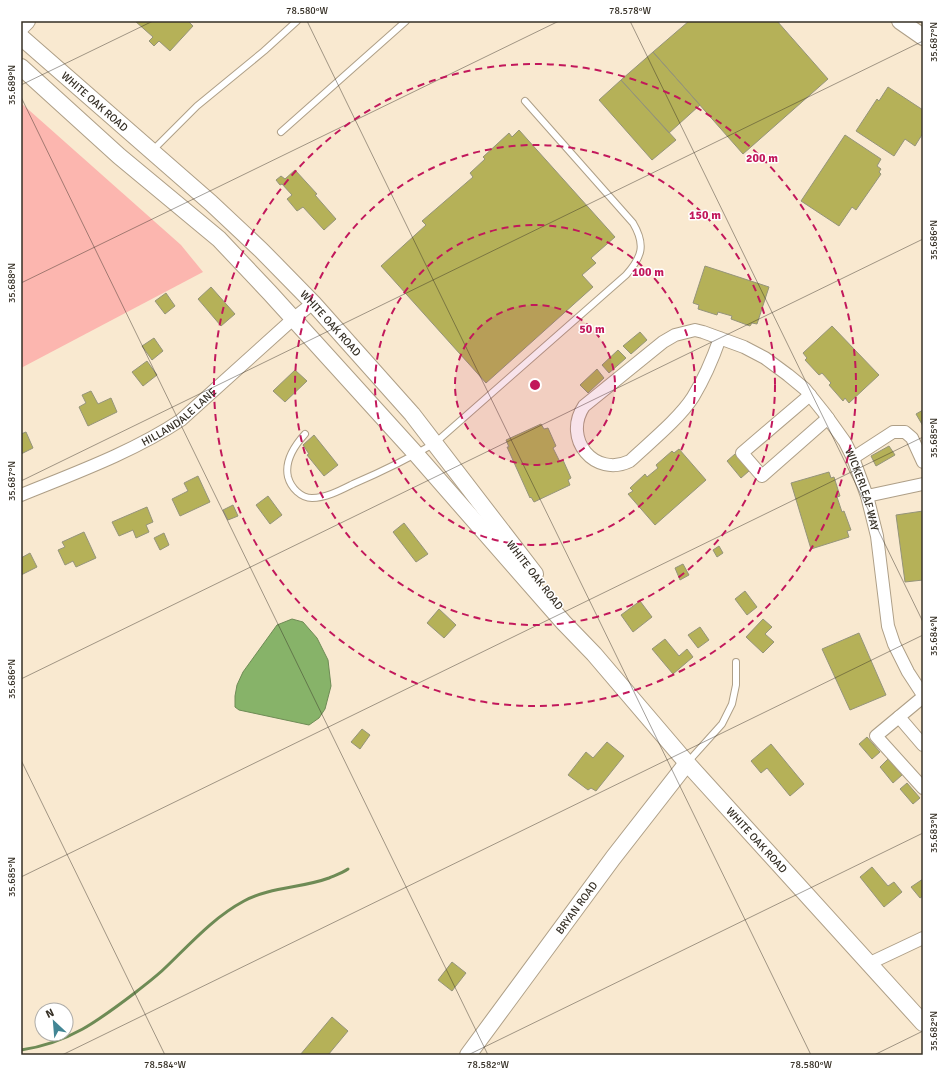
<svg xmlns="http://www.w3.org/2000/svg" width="944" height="1076" viewBox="0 0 944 1076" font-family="Signika,sans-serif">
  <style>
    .green { fill: #fcb6af }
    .water { fill: #87b369; stroke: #6e8b55 }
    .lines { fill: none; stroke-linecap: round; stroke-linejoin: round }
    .stream { stroke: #6e8b55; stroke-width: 3 }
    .building { fill: #b5b158; stroke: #95947a }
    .lane-casing { stroke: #ae9f87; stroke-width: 8 }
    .street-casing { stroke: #ae9f87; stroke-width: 14 }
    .secondary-casing { stroke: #ae9f87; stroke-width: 18 }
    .lane { stroke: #fff; stroke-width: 6 }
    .street { stroke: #fff; stroke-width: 12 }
    .secondary { stroke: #fff; stroke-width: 16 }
    .ticks { fill: none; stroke: #352f25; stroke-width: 1; stroke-opacity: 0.45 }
    .ring { fill: none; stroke: #c2185b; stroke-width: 2; stroke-dasharray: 7 5 }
    .labels { text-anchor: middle; stroke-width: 3; stroke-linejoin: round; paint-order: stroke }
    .street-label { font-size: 11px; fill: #352f25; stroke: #fff }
    .centre { fill: #c2185b; stroke: #fff; stroke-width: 2 }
    .ring-label { font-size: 12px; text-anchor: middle; font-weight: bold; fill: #c2185b; stroke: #fff; stroke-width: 3; stroke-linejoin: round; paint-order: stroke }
    .neatline { fill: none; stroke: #352f25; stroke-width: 1.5 }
    .ticks-label { font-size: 10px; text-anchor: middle; fill: #352f25 }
  </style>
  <rect width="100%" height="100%" fill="#f9e9d0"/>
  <path class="green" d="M21 103 181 245 203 272 21 368Z"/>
  <path class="water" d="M292 619 303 622 317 638 328 660 331 686 325 709 319 718 309 725 239 710 235 707V696L237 685 243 672 277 625Z"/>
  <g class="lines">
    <path class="stream" d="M21 1050C69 1043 98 1021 136 992 146 984 157 976 166 967 190 944 214 917 244 901 270 887 302 888 329 878 336 875 342 873 348 869"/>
  </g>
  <path class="building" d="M135 21H188L193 26 170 51 159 41 154 46 149 41 153 37Z
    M689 21H777L828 79 743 154 653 52Z
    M653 52 700 105 669 133 621 80Z
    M621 80 676 140 652 160 599 100Z
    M888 87 923 110V130L922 132 923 133 915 146 905 139 894 156 856 131 877 99 879 101Z
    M519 130 615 237 591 258 596 263 582 275 593 287 486 383 381 266 426 225 422 221 473 177 470 173 485 159 483 157 509 133 512 137Z
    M845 135 881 159 877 166 881 169 879 172 881 174 856 210 852 207 839 226 801 201Z
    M295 170 317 194 315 195 336 219 324 230 303 207 297 211 287 199 292 195 282 184 280 185 276 180 281 176 285 179Z
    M705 266 769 287 757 324 752 323 750 326 731 319 732 316 718 312 717 315 698 309 699 305 693 303Z
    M211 287 235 314 221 326 198 299Z
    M166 293 175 306 165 314 155 301Z
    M832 326 879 375 849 403 845 398 843 401 829 385 831 383 822 373 819 375 805 360 807 358 803 353Z
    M640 332 647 340 631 354 623 346Z
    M154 338 163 351 152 360 142 346Z
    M618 350 626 358 609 373 602 365Z
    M147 361 157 375 143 386 132 372Z
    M597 369 604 378 588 393 580 385Z
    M295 370 307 381 285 402 273 391Z
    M91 391 98 404 111 398 117 412 88 426 79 407 86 403 82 395Z
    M923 410V426L916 414Z
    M541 424 544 429 548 428 556 446 553 448 560 462 563 460 571 478 568 480 570 485 534 502 531 497 530 498 507 447H509L506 440Z
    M26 432 33 448 21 454V434Z
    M314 435 338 465 324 476 307 455 309 454 303 445Z
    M889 446 895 455 876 466 871 456Z
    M679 449 706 480 655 525 628 494 633 491 630 488 645 474 647 477 658 468 656 465 672 451 674 453Z
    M735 454 749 471 741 478 727 461Z
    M829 472 831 478 834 477 840 496 837 497 842 512 844 511 851 530 847 531 849 537 811 549 791 483Z
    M198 476 210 502 180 516 172 499 188 491 184 483Z
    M268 496 282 515 270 524 256 505Z
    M233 505 238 516 228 520 223 510Z
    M147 507 153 522 146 525 149 532 136 538 133 530 119 536 112 522Z
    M923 511V580L905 582 896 515Z
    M404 523 428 554 416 562 393 532Z
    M84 532 96 558 76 567 73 561 65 565 58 550 65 547 62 542Z
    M164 533 169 545 160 550 154 538Z
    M719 546 723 553 717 557 713 550Z
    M30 553 37 567 21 575V558Z
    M683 564 689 575 680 580 675 568Z
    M745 591 757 607 747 615 735 599Z
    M640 601 652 617 633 632 621 615Z
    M439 609 456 625 444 638 427 623Z
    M763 619 772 627 765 634 774 642 763 653 746 637Z
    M700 627 709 640 698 648 688 635Z
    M859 633 886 695 850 710 822 649Z
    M665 639 679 656 687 649 693 657 673 674 652 649Z
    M362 729 370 735 360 749 351 742Z
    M867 737 880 752 872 759 859 744Z
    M607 742 624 756 596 791 591 788 588 790 568 775 586 752 593 758Z
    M771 744 804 784 790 796 767 768 761 773 751 761Z
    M888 759 902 775 893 783 880 767Z
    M907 783 920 798 913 804 900 789Z
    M872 867 888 886 894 882 902 892 884 907 860 877Z
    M923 879V896L920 898 911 887Z
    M452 962 466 973 452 991 438 980Z
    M332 1017 348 1031 328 1055H300Z"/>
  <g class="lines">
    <g class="lane-casing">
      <path id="lane" d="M281 132 406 21
        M153 150 197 106 264 51 297 21
        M305 434C295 445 284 460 288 477 291 488 301 498 312 498 326 498 341 490 353 484 381 472 408 459 435 443L626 275C642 257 646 245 633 223L525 101
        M687 763 722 724 732 704 736 685V662"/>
    </g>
    <g class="street-casing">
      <g id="street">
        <path id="s1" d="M720 338C713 358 704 379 693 397 679 419 649 443 630 461 595 478 562 439 584 406L663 342 675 335 695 330 703 332 744 347 765 358 788 375 805 389 825 414 845 442 853 458 867 496 877 536 888 626 894 644 908 672 923 695"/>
        <path d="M810 395 742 453 762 476 828 418"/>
        <path d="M853 458 893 432H905L912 438 923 462"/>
        <path id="s2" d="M21 495C75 473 133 452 181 420L293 319 313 303"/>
        <path d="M867 496 923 484"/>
        <path d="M923 697 876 736 923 788"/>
        <path d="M899 717 923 745"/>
        <path d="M870 963 923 938"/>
      </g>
    </g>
    <g class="secondary-casing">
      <g id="secondary">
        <path d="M900 21 923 37"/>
        <path d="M21 27 27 21"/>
        <path id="s3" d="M21 37 211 203 261 250 313 303 412 414 535 574"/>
        <path id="s4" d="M21 67 119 156 219 239 270 293 416 454 564 623 594 654 687 763 923 1023"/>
        <path id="s5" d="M468 1055 613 858 687 763"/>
      </g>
    </g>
    <use href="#lane" class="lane"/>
    <use href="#street" class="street"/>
    <use href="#secondary" class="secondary"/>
  </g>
  <path class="ticks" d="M307 21 811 1055M630 21 923 622M21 85 153 21M21 97 488 1055M21 283 559 21M21 481 923 41M21 679 923 239M21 760 165 1055M21 877 923 437M62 1055 923 635M468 1055 923 833M874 1055 923 1031"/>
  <circle cx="535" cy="385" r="80" fill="#c2185b" fill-opacity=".12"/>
  <g class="ring">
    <circle cx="535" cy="385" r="80"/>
    <circle cx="535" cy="385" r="160"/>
    <circle cx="535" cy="385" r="240"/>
    <circle cx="535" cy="385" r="321"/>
  </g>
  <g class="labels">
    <g class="street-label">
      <text dy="4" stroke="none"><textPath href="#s3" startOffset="98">WHITE OAK ROAD</textPath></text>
      <text dy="4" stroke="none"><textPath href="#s3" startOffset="422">WHITE OAK ROAD</textPath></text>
      <text dy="4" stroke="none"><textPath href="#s2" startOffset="177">HILLANDALE LANE</textPath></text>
      <text dy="4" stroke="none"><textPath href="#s1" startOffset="633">WICKERLEAF WAY</textPath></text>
      <text transform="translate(535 575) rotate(52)" y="4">WHITE OAK ROAD</text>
      <text dy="4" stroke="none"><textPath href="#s4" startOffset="1069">WHITE OAK ROAD</textPath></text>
      <text dy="4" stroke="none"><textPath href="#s5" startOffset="183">BRYAN ROAD</textPath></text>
    </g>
  </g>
  <circle cx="535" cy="385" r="6" class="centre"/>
  <g class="ring-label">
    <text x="762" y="162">200 m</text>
    <text x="705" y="219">150 m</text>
    <text x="648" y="276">100 m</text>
    <text x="592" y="333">50 m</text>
  </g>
  <rect width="944" height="1076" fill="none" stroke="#ffffff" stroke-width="44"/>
  <g transform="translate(54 1022) rotate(334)"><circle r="19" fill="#ffffff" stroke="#aeaca8"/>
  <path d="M0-3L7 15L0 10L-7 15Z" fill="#428695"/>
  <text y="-6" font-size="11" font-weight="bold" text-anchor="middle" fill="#352f25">N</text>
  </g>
  <rect x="22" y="22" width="900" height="1032" class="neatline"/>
  <g class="ticks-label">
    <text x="307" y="14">78.580°W</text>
    <text x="630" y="14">78.578°W</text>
    <text transform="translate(933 42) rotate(-90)" y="4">35.687°N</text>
    <text transform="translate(11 85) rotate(-90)" y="4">35.689°N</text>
    <text transform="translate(933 240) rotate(-90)" y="4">35.686°N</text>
    <text transform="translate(11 283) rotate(-90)" y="4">35.688°N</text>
    <text transform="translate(933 438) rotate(-90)" y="4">35.685°N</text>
    <text transform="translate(11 481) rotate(-90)" y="4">35.687°N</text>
    <text transform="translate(933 636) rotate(-90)" y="4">35.684°N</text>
    <text transform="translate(11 679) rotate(-90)" y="4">35.686°N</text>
    <text transform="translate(933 833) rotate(-90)" y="4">35.683°N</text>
    <text transform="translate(11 877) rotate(-90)" y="4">35.685°N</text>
    <text transform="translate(933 1031) rotate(-90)" y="4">35.682°N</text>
    <text x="165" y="1068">78.584°W</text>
    <text x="488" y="1068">78.582°W</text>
    <text x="811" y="1068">78.580°W</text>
  </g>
</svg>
